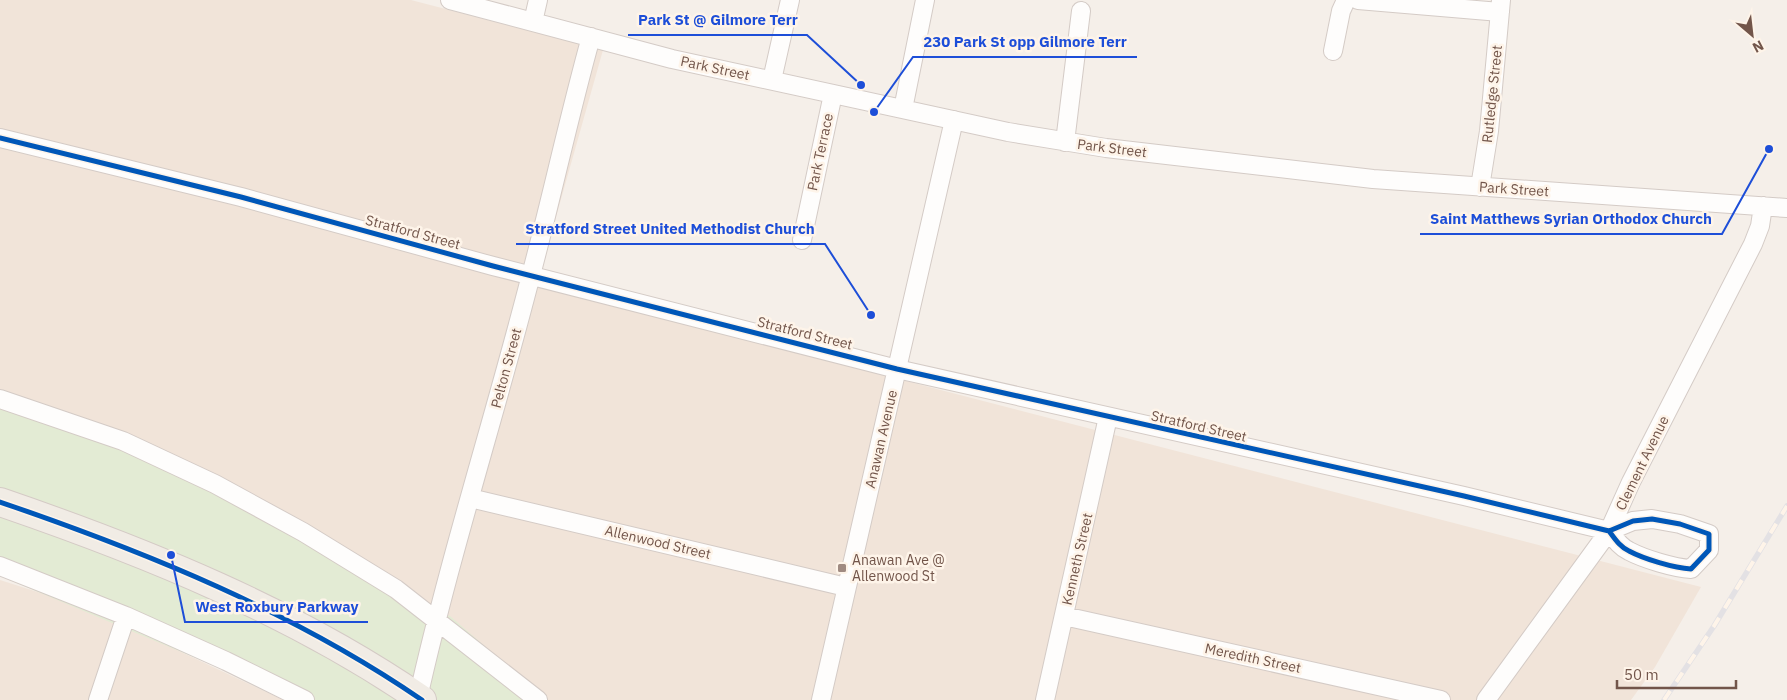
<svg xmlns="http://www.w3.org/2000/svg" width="1787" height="700" viewBox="0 0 1787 700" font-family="'IBM Plex Sans',sans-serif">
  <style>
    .residential { fill: #f1e4d9 }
    .green { fill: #e3ebd4 }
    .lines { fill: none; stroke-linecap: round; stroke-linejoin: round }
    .minor-casing { stroke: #d4cbc6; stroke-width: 20 }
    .primary-casing { stroke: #d4cac5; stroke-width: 30 }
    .minor { stroke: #fefdfc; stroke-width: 18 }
    .primary { stroke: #f1ece5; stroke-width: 28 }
    .rail-casing { stroke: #e3e1e4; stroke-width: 5.5 }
    .rail { stroke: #fef4e9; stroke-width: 4; stroke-dasharray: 11; stroke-linecap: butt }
    .cycleway-casing { stroke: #fef4e9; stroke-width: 8 }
    .cycleway { stroke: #0057b8; stroke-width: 5 }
    .poi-dot { fill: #a08b82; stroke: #fef4e9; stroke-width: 2 }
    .labels { text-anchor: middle; stroke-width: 5; stroke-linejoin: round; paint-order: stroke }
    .street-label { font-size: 14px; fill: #72554a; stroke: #fef4e9 }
    .poi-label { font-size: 14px; fill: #72554a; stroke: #fef4e9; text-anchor: start }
    .leader { fill: none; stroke: #1d4ed8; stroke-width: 2 }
    .callout-dot { fill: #1d4ed8; stroke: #fef4e9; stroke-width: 2 }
    .callout-label { font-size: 15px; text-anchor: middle; font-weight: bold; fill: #1d4ed8; stroke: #fef4e9; stroke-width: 5; stroke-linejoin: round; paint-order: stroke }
  </style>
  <rect width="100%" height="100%" fill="#f5efe9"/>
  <path class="residential" d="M0 0H411L603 50 536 288 543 287 1701 587 1655 667 1631 700H536L502 661 0 394Z
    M0 580 88 608 283 700H0Z"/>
  <path class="green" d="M0 394 109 431 408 602 450 616 502 661 536 700H288L265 687 0 576Z"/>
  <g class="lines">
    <g class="minor-casing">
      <path id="minor" d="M450 0 672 59 1008 132 1106 148 1373 179 1787 208
        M1358 0 1500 12
        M533 22 538 0
        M1333 51 1341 11 1346 0
        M772 80 790 0
        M903 109 925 0
        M0 138 241 197 493 266 897 369 1464 496 1609 531 1633 521 1652 519 1680 524 1709 534V550L1691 569C1674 568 1644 559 1629 551 1620 547 1615 539 1609 531
        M1065 142 1081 11
        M1480 187 1489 131 1501 0
        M802 240 833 94
        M0 399 123 441 215 484 303 532 396 589 538 700
        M470 498 846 587
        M0 566 126 616 226 661 305 700
        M1064 616 1441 700
        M418 698C450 555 495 416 531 275 552 196 569 116 591 37
        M98 700 126 616
        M821 700 954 120
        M1045 700 1108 417
        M1486 700 1609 531 1631 482 1753 244 1760 226 1763 206"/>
    </g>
    <g class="primary-casing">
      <path id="primary" d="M0 502C146 552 294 612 422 700"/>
    </g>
    <use href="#minor" class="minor"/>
    <use href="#primary" class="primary"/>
    <g class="rail-casing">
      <path id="rail" d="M1664 700 1714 626 1787 506"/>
    </g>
    <use href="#rail" class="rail"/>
    <g class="cycleway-casing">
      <path id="cycleway" d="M0 138 241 197 493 266 897 369 1464 496 1609 531 1633 521 1652 519 1680 524 1709 534V550L1691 569C1674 568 1644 559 1629 551 1620 547 1615 539 1609 531
        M0 502C146 552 294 612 422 700"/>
    </g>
    <use href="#cycleway" class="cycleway"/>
  </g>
  <rect class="poi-dot" x="837" y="563" width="10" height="10" rx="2.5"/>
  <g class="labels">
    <g class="street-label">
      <text transform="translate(715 68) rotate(12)" y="5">Park Street</text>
      <text transform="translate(1492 94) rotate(-84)" y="5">Rutledge Street</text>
      <text transform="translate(1112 148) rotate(7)" y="5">Park Street</text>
      <text transform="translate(820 152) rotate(-78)" y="5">Park Terrace</text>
      <text transform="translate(1514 189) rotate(4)" y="5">Park Street</text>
      <text transform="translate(413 232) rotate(15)" y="5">Stratford Street</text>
      <text transform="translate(805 333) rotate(14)" y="5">Stratford Street</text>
      <text transform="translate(506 368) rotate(-75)" y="5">Pelton Street</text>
      <text transform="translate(1199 426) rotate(13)" y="5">Stratford Street</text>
      <text transform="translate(881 439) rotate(-77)" y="5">Anawan Avenue</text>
      <text transform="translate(1642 463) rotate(-64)" y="5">Clement Avenue</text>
      <text transform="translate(658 542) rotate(13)" y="5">Allenwood Street</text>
      <text transform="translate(1077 559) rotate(-77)" y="5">Kenneth Street</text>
      <text transform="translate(1253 658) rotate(12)" y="5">Meredith Street</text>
    </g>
    <g class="poi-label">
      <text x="852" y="565">Anawan Ave @<tspan x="852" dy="16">Allenwood St</tspan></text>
    </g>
  </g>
  <path class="leader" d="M861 85L807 35H628M874 112L913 57H1137M1769 149L1722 234H1420M871 315L825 244H516M171 555L185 622H368"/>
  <g class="callout-dot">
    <circle cx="861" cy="85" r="5"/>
    <circle cx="874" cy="112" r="5"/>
    <circle cx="1769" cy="149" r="5"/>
    <circle cx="871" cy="315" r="5"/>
    <circle cx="171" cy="555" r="5"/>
  </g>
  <g class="callout-label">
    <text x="718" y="25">Park St @ Gilmore Terr</text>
    <text x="1025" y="47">230 Park St opp Gilmore Terr</text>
    <text x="1571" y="224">Saint Matthews Syrian Orthodox Church</text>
    <text x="670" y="234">Stratford Street United Methodist Church</text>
    <text x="277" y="612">West Roxbury Parkway</text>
  </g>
  <g transform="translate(1752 35) rotate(152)" stroke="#fef4e9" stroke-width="4" paint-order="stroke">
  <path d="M0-4L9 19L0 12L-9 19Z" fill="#72554a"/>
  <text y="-8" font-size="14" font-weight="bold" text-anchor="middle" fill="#72554a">N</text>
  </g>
  <path d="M1617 680v8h119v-8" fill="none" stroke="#72554a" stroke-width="2.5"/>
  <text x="1624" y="680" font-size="15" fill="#72554a" stroke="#fef4e9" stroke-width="4" paint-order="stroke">50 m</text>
</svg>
